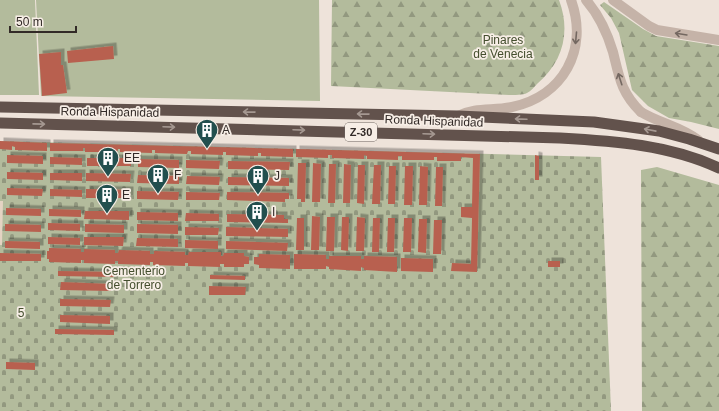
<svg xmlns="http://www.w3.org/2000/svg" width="719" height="411" viewBox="0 0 719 411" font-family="Arial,sans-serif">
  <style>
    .forest { fill: url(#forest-firs) }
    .cemetery { fill: url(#cemetery-stones) }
    .green { fill: #b3bb9c }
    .plaza { fill: #e4d3c3 }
    .building { fill: #b8604f; filter: url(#shadow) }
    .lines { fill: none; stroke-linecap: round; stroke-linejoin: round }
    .minor { stroke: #c5b3a8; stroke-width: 10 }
    .tertiary { stroke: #c5b3a8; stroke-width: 10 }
    .trunk { stroke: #62524c; stroke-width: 11 }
    .oneway { stroke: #746861 }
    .oneway2 { stroke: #a59891 }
    .labels { text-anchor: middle; stroke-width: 3.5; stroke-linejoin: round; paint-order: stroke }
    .shield { fill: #f7eee6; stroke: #6d6560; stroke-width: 1 }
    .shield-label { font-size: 11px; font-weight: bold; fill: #322a27 }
    .park-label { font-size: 12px; fill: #444e2e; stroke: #f7eee6 }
    .street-label { font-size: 12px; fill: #322a27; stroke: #f7eee6 }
    .poi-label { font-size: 12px; fill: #322a27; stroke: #f7eee6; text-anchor: start }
  </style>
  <defs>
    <pattern id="forest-firs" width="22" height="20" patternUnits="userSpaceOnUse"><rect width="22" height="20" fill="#b3bb9c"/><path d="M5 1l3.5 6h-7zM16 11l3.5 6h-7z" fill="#92987f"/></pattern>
    <pattern id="cemetery-stones" width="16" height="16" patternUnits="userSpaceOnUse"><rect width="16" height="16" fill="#b3bb9c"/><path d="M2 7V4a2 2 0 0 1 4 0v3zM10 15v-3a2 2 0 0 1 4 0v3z" fill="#92987f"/></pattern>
    <filter id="shadow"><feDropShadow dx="3.5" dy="-3.5" stdDeviation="0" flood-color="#0004"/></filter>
  </defs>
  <rect width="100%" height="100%" fill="#eee3da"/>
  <path class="forest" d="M332 0H559C571 32 563 62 537 84 534 87 531 91 527 93 523 95 514 95 509 95L331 86Z
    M604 2 643 29 656 36 719 46V129L691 122 669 118 648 106 632 90 619 33 611 18 600 5Z
    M657 167 719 185V411H642L641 170Z"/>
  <path class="cemetery" d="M0 141 601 157 611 411H0Z"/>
  <path class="green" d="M0 0H35L39 95H0Z
    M36 0H319L320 101 41 96Z"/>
  <path class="plaza" d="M0 201H3L2 245H0Z"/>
  <path class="building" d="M113 46 114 59 68 63 67 51Z
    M61 52V65H63L67 93 42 96 39 54Z
    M0 141 47 143V151L15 150V147L12 146V150L0 149Z
    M50 143 293 149V157L261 156V153H258V156L226 155V152H223V155L191 154V151H188L187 154 155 153V150H152V153L120 152V149H118L117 152H85V148H83V151H50Z
    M296 149 480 154 477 272 451 271 452 263 471 264 472 218 461 217V207H472L473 158 461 157V161H437V157H434V160H402V156H398V160L367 159V156L364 155V159L332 158V155H328V158L296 157Z
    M7 155 43 156V164L7 163Z
    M535 155 539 156V180H535Z
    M50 157 82 158V165L50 164Z
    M87 158H131V166H87Z
    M138 159 179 160V168L138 167Z
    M186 160 220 161 219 169 186 168Z
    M228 161 290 162 289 170 228 169Z
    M298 163H306L305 202H301V199H297Z
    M313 163 321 164 320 202H312Z
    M329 164H336L335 203H328Z
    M344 164 351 165 350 203H343Z
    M358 165H365L364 204 357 203Z
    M374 165H381L380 204H372Z
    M389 166H396L395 204H388Z
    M405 166H413L412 205H404Z
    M420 166 428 167 427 205H419Z
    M436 167H443L442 206H435Z
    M7 172 43 173V180L7 179Z
    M50 173H82V181L50 180Z
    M86 173 131 174 130 182 86 181Z
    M138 175 179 176V184L137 183Z
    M187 176 220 177 219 185 186 184Z
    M228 177 289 178V186L228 185Z
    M7 188 43 189 42 196 7 195Z
    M50 189 82 190V197L50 196Z
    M86 189 130 190V198H86Z
    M137 191 179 192 178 200 137 199Z
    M186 192 220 193 219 200H186Z
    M227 192 289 193V199H285V202L227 200Z
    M6 208 41 209V216L6 215Z
    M49 209 81 210V217L49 216Z
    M85 211H129V220L84 219Z
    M137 212 178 213V221L137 220Z
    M186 213 219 214V221H185Z
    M227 214 284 215V219H288V223L227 222Z
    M312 216 320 217 319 250H311Z
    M327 217H335L334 251H326Z
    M342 217H349L348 251 341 250Z
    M357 217 365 218 364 251H356Z
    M297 218H304V250H296Z
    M373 218H380L379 252H372Z
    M388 218H395L394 252H387Z
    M404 218H412L411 252H403Z
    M419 219H427L426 253 418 252Z
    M434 220H442L441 254H433Z
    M48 223 80 224V231L48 230Z
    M5 224 41 225V232L5 231Z
    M85 224 124 225V233L85 232Z
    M137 224 178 225V234L137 233Z
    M185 227 219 228 218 235H185Z
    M226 227 288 229V237L226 236Z
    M48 237 80 238V245L48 244Z
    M84 237H124L123 246 84 245Z
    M137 238 178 239V247L136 246Z
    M185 240 218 241V249L185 248Z
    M5 241 40 242V249L5 248Z
    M226 241 288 243 287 251 226 249Z
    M49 248 81 249V252H84V249L115 250V253H118L119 250 150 251V254H154V251L185 252V255H188L189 252H221V256H223L224 253H244V256L249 257V264H244V267H224V264H220V267L188 266V263H185V266L153 265V262H150V265L118 264V261H115V264L84 263V260H81V263L49 262V259H47V251H49Z
    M0 253 41 254V261H0Z
    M259 254 290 255V269L259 268V265L254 264V257H259Z
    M294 254 326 255V259H329V256H361V259H364V256L397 257V272L364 270V268L361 267V271L329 269V267L326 266V269H294Z
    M401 258 433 259V272L401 271Z
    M548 261H560V267H548Z
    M58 271 114 272V277L58 276Z
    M210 275 245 276V280L210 279Z
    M61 282 111 284V291L60 290Z
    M209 286 246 287 245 295H209Z
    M60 299 111 300 110 307 60 306Z
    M60 315 110 316V324L60 322Z
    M55 329 114 330V335L55 334Z
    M6 362 35 363V370L6 369Z"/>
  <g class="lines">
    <path class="minor" d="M613 0 649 26 657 30 719 40
      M641 112C659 123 682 127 698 140"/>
    <path class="tertiary" d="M586 0C599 15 607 32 613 52 619 76 621 93 641 112
      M458 116C476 107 492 111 512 107 563 96 589 50 571 0"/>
    <path class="trunk" d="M0 107 458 116 594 122 659 131 689 139 719 149
      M0 123 560 138C614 141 670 145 719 168"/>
  </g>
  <defs><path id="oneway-shaft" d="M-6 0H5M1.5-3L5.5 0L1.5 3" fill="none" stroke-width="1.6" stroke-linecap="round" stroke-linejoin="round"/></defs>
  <g class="oneway">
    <use href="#oneway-shaft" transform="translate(681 34) rotate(-171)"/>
    <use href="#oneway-shaft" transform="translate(576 38) rotate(95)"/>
    <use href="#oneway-shaft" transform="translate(620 79) rotate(-108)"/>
  </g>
  <g class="oneway2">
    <use href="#oneway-shaft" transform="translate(249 112) rotate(-179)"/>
    <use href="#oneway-shaft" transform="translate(363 114) rotate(-179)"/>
    <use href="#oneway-shaft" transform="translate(521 119) rotate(-178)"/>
    <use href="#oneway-shaft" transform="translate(39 124) rotate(1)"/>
    <use href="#oneway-shaft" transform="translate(169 127) rotate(2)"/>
    <use href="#oneway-shaft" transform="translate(299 130) rotate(2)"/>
    <use href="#oneway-shaft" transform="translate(650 130) rotate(-169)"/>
    <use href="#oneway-shaft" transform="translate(429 134) rotate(2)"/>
  </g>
  <defs>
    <g id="building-pin" transform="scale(1.15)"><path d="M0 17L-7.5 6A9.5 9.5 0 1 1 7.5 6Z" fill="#224f4e" stroke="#f7eee6"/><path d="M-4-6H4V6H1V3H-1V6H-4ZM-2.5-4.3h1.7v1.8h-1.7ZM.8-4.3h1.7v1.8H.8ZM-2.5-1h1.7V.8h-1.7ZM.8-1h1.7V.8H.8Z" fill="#fff"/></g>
  </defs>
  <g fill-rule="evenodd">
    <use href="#building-pin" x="207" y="130"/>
    <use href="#building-pin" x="108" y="158"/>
    <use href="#building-pin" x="158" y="175"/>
    <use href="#building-pin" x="258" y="176"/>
    <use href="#building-pin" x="107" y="195"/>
    <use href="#building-pin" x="257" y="212"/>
  </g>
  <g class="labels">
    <rect class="shield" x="345" y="123" width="32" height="18" rx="3"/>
    <g class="shield-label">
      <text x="361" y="136">Z-30</text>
    </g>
    <g class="park-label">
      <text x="503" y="44">Pinares<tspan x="503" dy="14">de Venecia</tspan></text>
      <text x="134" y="275">Cementerio<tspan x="134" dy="14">de Torrero</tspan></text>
      <text x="21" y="317">5</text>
    </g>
    <g class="street-label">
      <text transform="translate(110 112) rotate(1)" y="4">Ronda Hispanidad</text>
      <text transform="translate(434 121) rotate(2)" y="4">Ronda Hispanidad</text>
    </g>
    <g class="poi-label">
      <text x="222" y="134">A</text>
      <text x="124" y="162">EE</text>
      <text x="174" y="179">F</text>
      <text x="274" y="180">J</text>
      <text x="122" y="199">E</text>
      <text x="272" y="216">I</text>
    </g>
  </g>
  <path d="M10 26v6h66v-6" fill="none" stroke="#322a27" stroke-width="2"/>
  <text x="16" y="26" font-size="12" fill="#322a27" stroke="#f7eee6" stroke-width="3" paint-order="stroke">50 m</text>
</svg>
